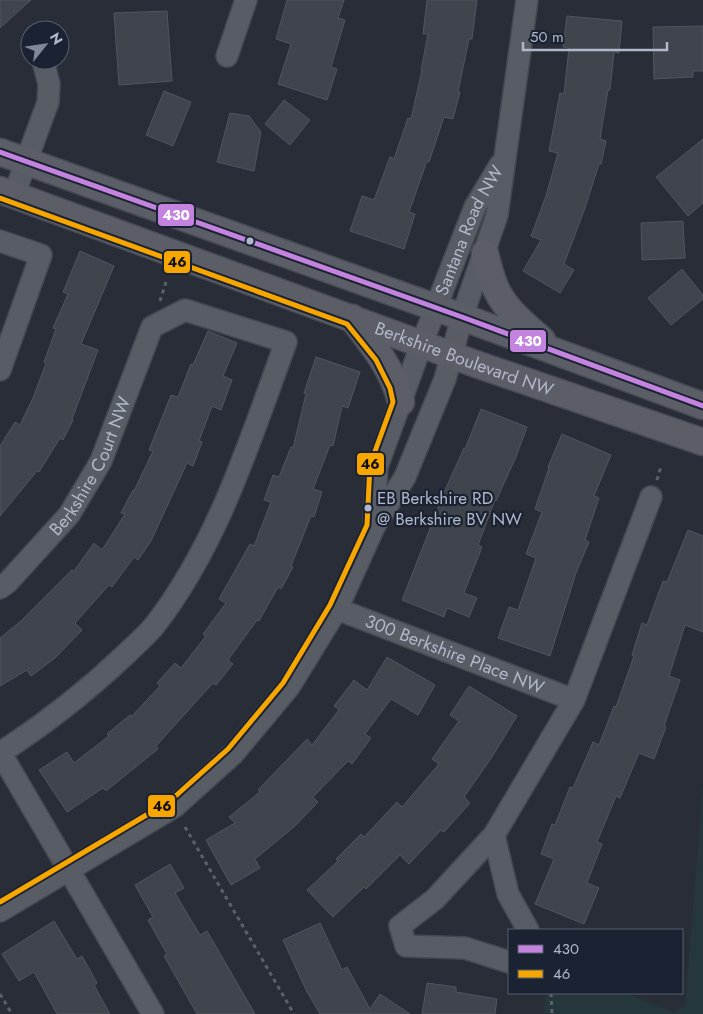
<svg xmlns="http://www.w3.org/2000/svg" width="703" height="1014" viewBox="0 0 703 1014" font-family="Jost,sans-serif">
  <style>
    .green { fill: #25373d }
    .building { fill: #40444d; stroke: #50555f }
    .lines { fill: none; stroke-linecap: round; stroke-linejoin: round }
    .minor-casing { stroke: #444850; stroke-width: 24 }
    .major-casing { stroke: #454a54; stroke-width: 29 }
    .path { stroke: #5c6068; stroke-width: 3; stroke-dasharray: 4 4; stroke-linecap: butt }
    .minor { stroke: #585c65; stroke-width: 21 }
    .major { stroke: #5b5e67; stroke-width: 26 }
    .bus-1-casing { stroke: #1b2232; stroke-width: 9 }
    .bus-2-casing { stroke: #1b2232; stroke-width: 9 }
    .bus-1 { stroke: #c483df; stroke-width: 5 }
    .bus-2 { stroke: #f7a600; stroke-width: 5 }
    .bus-dot { fill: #b1b8c9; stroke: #1b2232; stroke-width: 2 }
    .labels { text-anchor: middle; stroke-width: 4.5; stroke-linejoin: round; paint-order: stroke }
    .bus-label { font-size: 17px; fill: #b1b8c9; stroke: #1b2232; text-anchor: start }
    .street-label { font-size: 18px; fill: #b1b8c9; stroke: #1b2232 }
    .line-badge { stroke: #1b2232; stroke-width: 2 }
    .badge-label { font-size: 14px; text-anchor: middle; font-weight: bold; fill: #fff }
    .pale-badge-label { font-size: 14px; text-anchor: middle; font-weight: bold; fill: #111 }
  </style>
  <rect width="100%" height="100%" fill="#282d37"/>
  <path class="green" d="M703 784V1014H544L545 997 553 993H626L673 1012 685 1006Z"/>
  <path class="building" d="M0 0H31L0 28Z
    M287 0H344L338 18 345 20 331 67 337 69 327 100 278 84 291 44 276 39Z
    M427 0H477L472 39H469L458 92H460L453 119 444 117 429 162 427 161 409 212 415 214 404 249 350 231 362 196 374 200 390 157 394 159 408 118 411 119 422 70H421L428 34H423Z
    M167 11 172 81 119 85 114 13Z
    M567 16 622 21 619 53 614 52 610 90H608L600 139 606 141 601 164H599L585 208 564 264 574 270 560 293 523 271 541 240 531 236 546 196 558 153 549 151 560 93 564 94 569 48 563 47Z
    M703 26V71H693V77L654 79 653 27Z
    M164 91 191 102 173 146 146 135Z
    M284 100 310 120 290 145 265 124Z
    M230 113 249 116 261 132 254 171 217 162Z
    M703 139V203L688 216 656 177Z
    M683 221 685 258 642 260 641 223Z
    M80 251 114 266 81 344 98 350 72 419 73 420 63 440 60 438 39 472 37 471 0 516V446L15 422 20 425 33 398 46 363 44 362 56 329 53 328 68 294 63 292Z
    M682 269 703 295V299L671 325 648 298Z
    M208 331 237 343 223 376 232 380 221 410 212 406 199 441 202 442 193 466 187 463 151 541 138 560 134 557 112 587 109 585 75 623 82 630 55 658 31 676 27 670 0 686V638L21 621 72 570 74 571 94 543 102 550 125 514 121 513 133 490 134 491 153 451 149 450 171 395 178 397 191 364 193 365Z
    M316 357 360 372 348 408 342 406 333 446 330 445 313 489 322 492 314 517 311 516 291 566 293 567 281 589 278 587 259 621 257 620 228 660 233 664 216 685 213 683 156 746 158 749 106 791 103 788 67 812 39 770 67 752 74 763 109 736 107 734 130 715 131 717 160 686 157 683 175 663 181 668 206 636 203 634 226 603 219 599 250 544 254 546 271 502 264 500 273 475 279 477 291 447 293 448 306 394 304 393Z
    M481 409 527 427 516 457 496 501 495 500 478 545 482 547 464 593 477 598 469 617 447 608 444 617 402 600 446 488 464 448 465 449Z
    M562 434 611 455 594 496 599 498 585 540 589 542 576 573 550 656 498 638 509 607 518 610 536 558 526 554 542 512 535 509 549 468 548 467Z
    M688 530 703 536V632L685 625 669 676 680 680 664 726 666 727 654 759 639 753 620 798 616 796 597 842 602 844 587 883 599 888 584 924 535 904 554 859 541 854 552 824 555 825 570 787 573 788 593 742 599 745 614 706 616 707 634 656 632 655 642 623 647 625 663 581 667 582Z
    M387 657 435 685 418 715 391 699 365 734 371 738 352 764 348 761 313 797 318 802 295 826 255 859 260 868 231 885 206 840 235 823 229 817 260 792 258 790 307 739 312 745 339 710 334 706 354 680 367 690Z
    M469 686 517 716 492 757 464 797 470 803 444 832 441 830 409 864 400 855 366 889 364 887 333 917 307 890 338 861 336 859 361 834 364 837 397 802 402 807 439 764 432 759 459 721 450 715Z
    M170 864 184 888 175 893 200 935 207 931 255 1014H197L164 956 167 954 148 920 153 917 135 885Z
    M54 921 77 959 82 956 97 983 94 985 110 1014H57L34 972 19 981 2 954Z
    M320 923 342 970 347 967 370 1009 380 994 410 1014H320L307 992 283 940Z
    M427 983 456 987V992L497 999 495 1014H422Z"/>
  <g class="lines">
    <g class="minor-casing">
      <g id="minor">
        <path d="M227 56 246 0"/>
        <path d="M14 195 48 102 49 84 43 61"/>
        <path d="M0 241 41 255 0 370"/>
        <path id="s1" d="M374 524 377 467 422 343 475 207 500 165"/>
        <path id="s2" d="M0 588 8 582 69 515 101 461 152 327 185 310 286 342C250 440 219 542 155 625 146 636 135 645 125 655 86 692 45 724 0 753"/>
        <path id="s3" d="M337 609 574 700"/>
        <path d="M0 752 153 1014"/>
        <path d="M494 835 508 894 528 930"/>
        <path d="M0 911 174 807 233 754 289 687 337 609 374 527 405 477 445 379 462 317 497 215 527 0"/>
        <path d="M509 962 465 948 406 946 400 926 435 899 494 835 574 700 651 497"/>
      </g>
    </g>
    <g class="major-casing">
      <g id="major">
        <path d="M0 152 462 317 703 406"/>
        <path id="s4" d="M0 190 473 363 703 442"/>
        <path d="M485 253C488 266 491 279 497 291 507 311 526 326 542 340"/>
        <path d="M352 318C373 345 393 369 401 402"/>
      </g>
    </g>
    <path class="path" d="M160 301 166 282
      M657 480 661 466
      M185 827 294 1014
      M551 993 552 1014
      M0 994 12 1014"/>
    <use href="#minor" class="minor"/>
    <use href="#major" class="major"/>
    <g class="bus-1-casing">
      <path id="bus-1" d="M0 152 462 317 703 406"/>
    </g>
    <g class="bus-2-casing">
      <path id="bus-2" d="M0 198 347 324 376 360 390 388 393 402 370 465 367 525 330 605 283 683 228 749 170 801 0 902"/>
    </g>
    <use href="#bus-1" class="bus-1"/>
    <use href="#bus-2" class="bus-2"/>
  </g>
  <g class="bus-dot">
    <circle cx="250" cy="241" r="4.5"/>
    <circle cx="368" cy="508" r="4.5"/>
  </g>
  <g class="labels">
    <g class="bus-label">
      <text x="377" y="504">EB Berkshire RD<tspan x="377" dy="21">@ Berkshire BV NW</tspan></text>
    </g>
    <g class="street-label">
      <text dy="6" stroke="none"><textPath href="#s1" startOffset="311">Santana Road NW</textPath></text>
      <text dy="6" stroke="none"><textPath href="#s4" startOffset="494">Berkshire Boulevard NW</textPath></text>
      <text dy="6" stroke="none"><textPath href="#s2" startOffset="154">Berkshire Court NW</textPath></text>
      <text dy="6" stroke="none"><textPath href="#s3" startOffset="126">300 Berkshire Place NW</textPath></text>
    </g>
  </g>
  <g class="line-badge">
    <rect x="157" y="203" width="38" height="24" rx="5" fill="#c483df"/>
    <rect x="163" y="250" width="28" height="24" rx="5" fill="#f7a600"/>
    <rect x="509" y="329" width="38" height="24" rx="5" fill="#c483df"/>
    <rect x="356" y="452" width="29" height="24" rx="5" fill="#f7a600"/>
    <rect x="147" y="794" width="29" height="24" rx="5" fill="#f7a600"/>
  </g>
  <g class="badge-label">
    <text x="176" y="220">430</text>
    <text x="528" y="346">430</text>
  </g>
  <g class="pale-badge-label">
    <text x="177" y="267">46</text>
    <text x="370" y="469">46</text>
    <text x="162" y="811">46</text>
  </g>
  <rect x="508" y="929" width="175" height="65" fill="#1b2232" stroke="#575e6e"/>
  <rect x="518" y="945" width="25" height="8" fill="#c483df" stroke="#575e6e"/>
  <text x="553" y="954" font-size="15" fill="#b1b8c9">430</text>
  <rect x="518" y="970" width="25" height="8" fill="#f7a600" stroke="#575e6e"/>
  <text x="553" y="979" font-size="15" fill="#b1b8c9">46</text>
  <g transform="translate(45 45) rotate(60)"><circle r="24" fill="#1b2232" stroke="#575e6e"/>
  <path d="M0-4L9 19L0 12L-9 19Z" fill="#818796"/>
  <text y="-8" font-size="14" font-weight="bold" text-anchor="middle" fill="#b1b8c9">N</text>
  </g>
  <path d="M523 42v8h144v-8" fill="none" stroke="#b1b8c9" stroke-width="2.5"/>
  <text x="530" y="42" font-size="15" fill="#b1b8c9" stroke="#1b2232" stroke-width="4" paint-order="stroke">50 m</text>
</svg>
